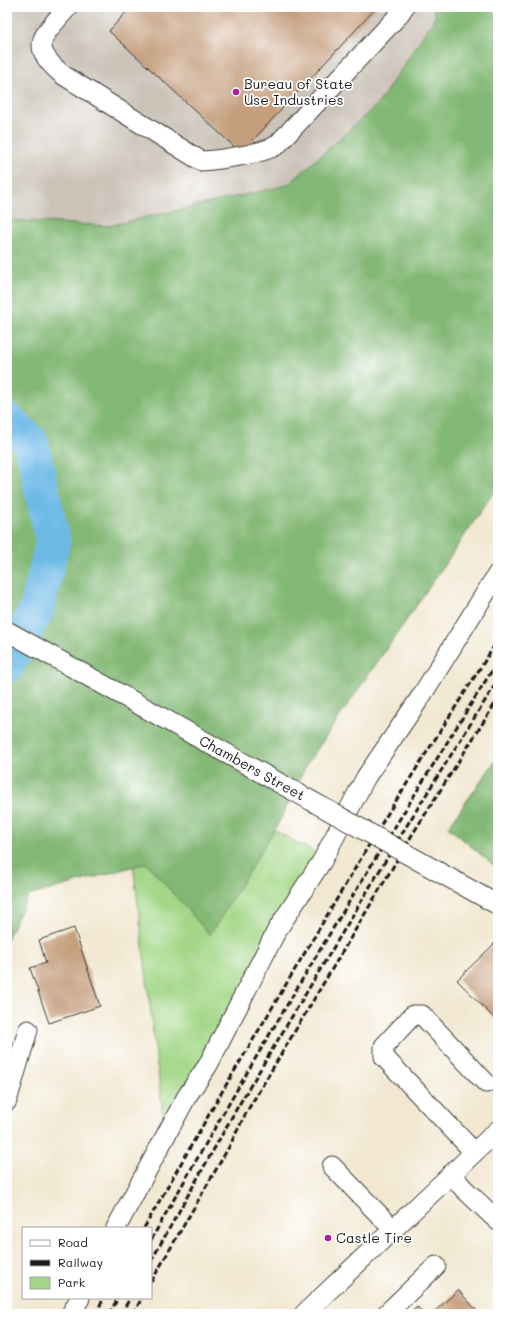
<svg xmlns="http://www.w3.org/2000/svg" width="505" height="1321" viewBox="0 0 505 1321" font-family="Mali,sans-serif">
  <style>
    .industrial { fill: #cbc3b8 }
    .green { fill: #a3d787; stroke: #607a52 }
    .forest { fill: #82b874; stroke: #4f6a48 }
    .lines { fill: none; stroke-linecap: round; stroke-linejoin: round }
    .river { stroke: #6dbae7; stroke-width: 35 }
    .building { fill: #c59e7d }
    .minor-casing { stroke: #3c3b37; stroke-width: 21 }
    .minor { stroke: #fff; stroke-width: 19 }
    .rail { stroke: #1c1c1c; stroke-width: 3; stroke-dasharray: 6 3; stroke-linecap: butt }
    .minor-bridge-casing { stroke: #3c3b37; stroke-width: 21; stroke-linecap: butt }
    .minor-bridge { stroke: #fff; stroke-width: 19 }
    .poi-dot { fill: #b5179e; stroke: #fff; stroke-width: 1.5 }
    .labels { text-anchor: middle; stroke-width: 3.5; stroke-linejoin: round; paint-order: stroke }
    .poi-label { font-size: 14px; fill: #1c1c1c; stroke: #fff; text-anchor: start }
    .street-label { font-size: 14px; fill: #1c1c1c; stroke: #fff }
  </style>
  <rect width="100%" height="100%" fill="#fff"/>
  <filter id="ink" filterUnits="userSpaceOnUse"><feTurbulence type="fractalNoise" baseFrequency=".025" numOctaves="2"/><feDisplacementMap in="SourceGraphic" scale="8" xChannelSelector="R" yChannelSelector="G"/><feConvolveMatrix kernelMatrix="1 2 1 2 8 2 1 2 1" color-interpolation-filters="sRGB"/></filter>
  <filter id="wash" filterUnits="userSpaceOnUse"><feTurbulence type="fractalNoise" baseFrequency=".012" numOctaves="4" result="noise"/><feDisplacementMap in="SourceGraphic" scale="16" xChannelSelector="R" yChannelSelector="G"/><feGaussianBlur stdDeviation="0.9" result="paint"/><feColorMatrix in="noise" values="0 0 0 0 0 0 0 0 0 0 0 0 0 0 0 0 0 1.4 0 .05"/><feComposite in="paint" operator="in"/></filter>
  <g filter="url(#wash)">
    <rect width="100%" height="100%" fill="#f2e8d1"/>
    <path class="industrial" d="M7 7H433L436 15 378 104 288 185 108 226 7 220Z"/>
    <path class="green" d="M119 744 330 861 165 1133Z"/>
    <path class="forest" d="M433 7H498V485L461 541 307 764 282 817 210 935 146 863 28 896 7 939V220L108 226 288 185 378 104 436 16Z
      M498 757V869L448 827Z"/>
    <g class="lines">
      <path class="river" d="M7 420 31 442 53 540 37 609 7 666"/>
    </g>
    <g id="blocks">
      <path class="building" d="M131 7H377L241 153 109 31Z
        M74 928 100 1006 49 1023 30 968 46 963 39 940Z
        M497 941 498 942V1022L457 980Z
        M458 1290 480 1314H432Z
        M417 1307 424 1314H410Z"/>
    </g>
  </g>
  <g filter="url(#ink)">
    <use href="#blocks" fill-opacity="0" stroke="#3c3b37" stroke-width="1"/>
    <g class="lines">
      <g class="minor-casing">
        <path id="minor" d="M68 7C43 36 27 45 63 75L201 161C218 160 263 154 277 145L398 16 404 7
          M7 1101 28 1030
          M474 1152 384 1057V1046L413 1015H422L486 1083
          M332 1166 393 1229
          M451 1174 464 1189 498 1221
          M116 1228 187 1096 208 1065 277 930 322 861 366 777 420 698 498 573
          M71 1314 80 1298
          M304 1314 498 1130
          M386 1314 436 1266"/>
      </g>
      <use href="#minor" class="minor"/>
      <path class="rail" d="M144 1228 219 1097 385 818 498 640
        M151 1240C261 1044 378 852 498 661
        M151 1261 237 1108 404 830 498 680
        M151 1282 229 1147 246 1113 412 835 498 699
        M95 1314 104 1298
        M109 1314 118 1298
        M121 1314 130 1298
        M133 1314 142 1298"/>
      <g class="minor-bridge-casing">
        <path id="minor-bridge" d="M7 631 498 905"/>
      </g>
      <use href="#minor-bridge" class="minor-bridge"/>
    </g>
  </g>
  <g class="poi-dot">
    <circle cx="236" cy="92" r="4"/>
    <circle cx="328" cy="1238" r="4"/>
  </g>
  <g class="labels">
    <g class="poi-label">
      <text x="244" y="89">Bureau of State<tspan x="244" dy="16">Use Industries</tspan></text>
      <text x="336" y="1243">Castle Tire</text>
    </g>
    <g class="street-label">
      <text transform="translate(252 768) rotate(29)" y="5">Chambers Street</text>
    </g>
  </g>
  <rect width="505" height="1321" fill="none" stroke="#fff" stroke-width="24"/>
  <rect x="22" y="1227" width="130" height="72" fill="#ffffff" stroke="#a4a4a4"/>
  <rect x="30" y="1240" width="20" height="6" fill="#ffffff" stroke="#a4a4a4"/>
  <text x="58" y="1247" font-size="12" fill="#1c1c1c">Road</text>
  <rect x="30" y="1260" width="20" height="6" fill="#1c1c1c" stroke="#a4a4a4"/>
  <text x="58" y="1267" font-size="12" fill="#1c1c1c">Railway</text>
  <rect x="30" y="1277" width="20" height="12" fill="#a3d787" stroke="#a4a4a4"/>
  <text x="58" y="1287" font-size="12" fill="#1c1c1c">Park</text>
</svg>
